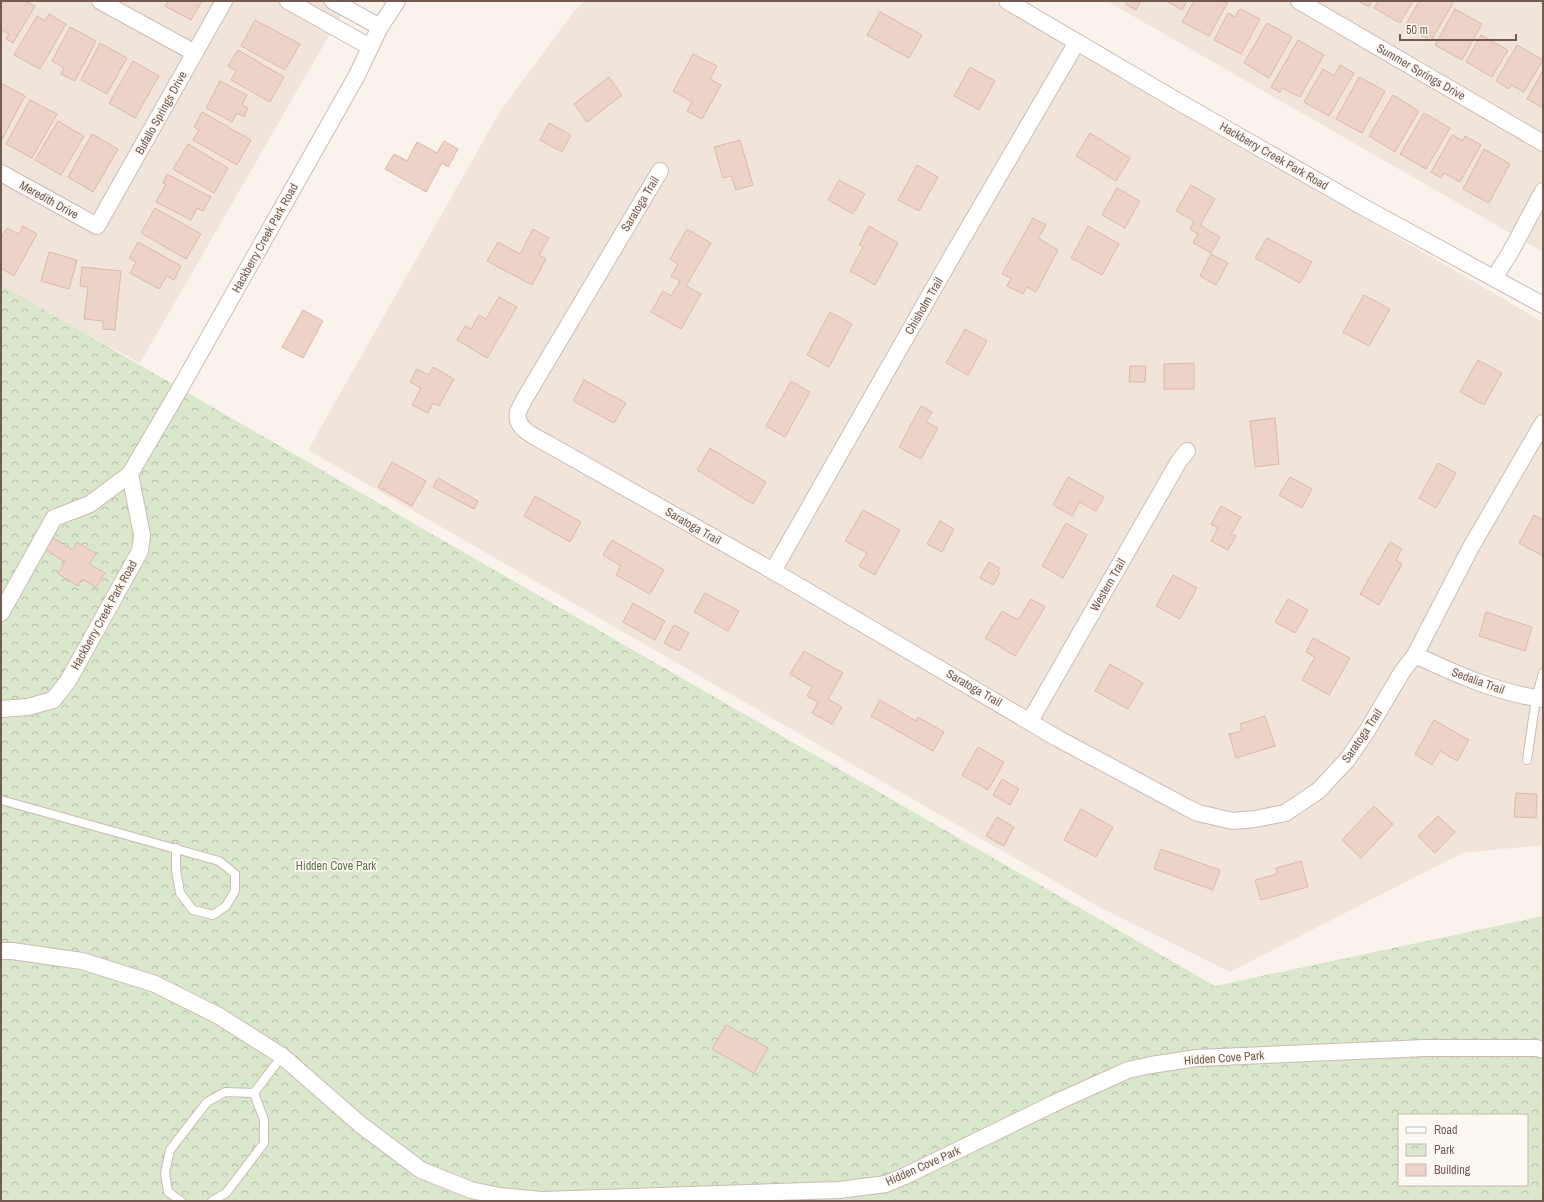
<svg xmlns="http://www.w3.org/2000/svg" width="1544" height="1202" viewBox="0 0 1544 1202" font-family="'Archivo Narrow',sans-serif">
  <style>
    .residential { fill: #f1e5db }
    .park { fill: url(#park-crowns); fill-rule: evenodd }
    .building { fill: #edd2c7; stroke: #ddb8a9 }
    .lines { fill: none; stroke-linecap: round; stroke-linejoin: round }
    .service-casing { stroke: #ccbbb3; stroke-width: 10 }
    .minor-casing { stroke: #ccbbb3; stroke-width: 18 }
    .service { stroke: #fff; stroke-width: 8 }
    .minor { stroke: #fff; stroke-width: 16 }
    .labels { text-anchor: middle; stroke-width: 3.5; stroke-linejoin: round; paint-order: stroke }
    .street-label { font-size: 12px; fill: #735a51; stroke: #fdf8f2 }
    .park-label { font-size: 12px; fill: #5c784b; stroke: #fdf8f2 }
  </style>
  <defs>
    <pattern id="park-crowns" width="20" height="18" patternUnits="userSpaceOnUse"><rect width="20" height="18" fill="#d9e7cb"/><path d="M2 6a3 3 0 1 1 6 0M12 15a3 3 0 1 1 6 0" fill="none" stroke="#b4bea7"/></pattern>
  </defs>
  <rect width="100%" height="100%" fill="#faf3ec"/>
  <path class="residential" d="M1 1H349L140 363 1 288Z
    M585 1H992L1543 322V845L1462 853 1230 972 1101 908 308 450 499 113 574 11Z
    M1107 1H1543V252Z"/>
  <path class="park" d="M1 285 1215 986 1543 916V1201H1ZM1399 1115H1527V1185H1399Z"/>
  <path class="building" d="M3 1H25L35 6 13 43 6 39 9 34 1 30V4Z
    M168 1H202L191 20 165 6Z
    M1127 1H1141L1136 10 1125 4Z
    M1167 1H1187L1182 10Z
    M1194 1 1228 2 1209 36 1182 22Z
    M1358 1H1372L1369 7Z
    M1378 1H1413L1400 23 1374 8Z
    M1419 1H1454L1431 41 1405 26Z
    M1240 9 1260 19 1241 54 1214 40 1228 13 1235 17Z
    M1455 9 1482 24 1462 60 1435 45Z
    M880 12 922 35 909 58 867 35Z
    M49 14 66 24 40 69 14 55 37 16 45 21Z
    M255 20 300 44 285 70 241 46Z
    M1267 23 1292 37 1269 78 1244 63Z
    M70 27 96 41 75 81 61 74 64 68 52 61Z
    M1481 35 1508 50 1492 77 1466 62Z
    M1298 40 1324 55 1300 97 1282 88 1280 92 1271 87Z
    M100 43 127 58 107 94 81 80Z
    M1517 45 1543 60 1524 92 1511 85 1509 89 1496 81Z
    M238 50 284 77 270 102 231 80 236 71 228 66Z
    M693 54 717 66 710 79 721 85 702 119 687 111 692 102 673 91Z
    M133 61 159 76 135 118 109 103Z
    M1340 65 1354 73 1329 116 1304 102 1323 69 1334 76Z
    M970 67 995 81 979 110 954 96Z
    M1543 70V108L1527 99Z
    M609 77 622 95 587 122 574 104Z
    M1359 77 1385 91 1362 133 1336 119Z
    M220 81 247 95 242 105 248 108 244 117 237 113 232 122 206 108Z
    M1 83 25 96 1 141Z
    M1393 95 1419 111 1395 152 1369 136Z
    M30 100 57 114 32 158 6 144Z
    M202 112 251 140 237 165 193 140 199 130 194 127Z
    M1424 113 1450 128 1426 169 1400 154Z
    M58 121 84 136 61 175 35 160Z
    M549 123 571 135 562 152 540 140Z
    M1090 133 1130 158 1116 181 1076 156Z
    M92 134 118 149 93 192 68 177Z
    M1452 135 1463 141 1465 136 1481 145 1460 182 1444 173 1441 178 1431 172Z
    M740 140 753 185 736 190 731 176 723 178 714 147Z
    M444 141 458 149 448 167 442 163 426 192 385 169 394 154 407 161 417 142 437 153Z
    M188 144 228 168 214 193 173 169Z
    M1484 149 1510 164 1489 203 1463 189Z
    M917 165 938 177 919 211 898 200Z
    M167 174 211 197 203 211 197 208 191 220 156 202 166 184 163 183Z
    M839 180 865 194 853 214 828 200Z
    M1191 185 1215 199 1200 225 1220 237 1211 253 1193 243 1198 234 1190 229 1194 221 1176 211Z
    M1117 188 1140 201 1125 228 1102 215Z
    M155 208 201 234 186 259 141 233Z
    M1033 218 1046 225 1038 238 1058 250 1036 292 1027 287 1023 294 1007 286 1011 278 1002 274Z
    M23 226 37 234 14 276 2 269 1 271V238L7 228 19 234Z
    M869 226 898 243 875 285 850 271 863 247 859 245Z
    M1088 226 1119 244 1102 275 1071 258Z
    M533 229 549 238 539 255 546 259 532 285 487 261 498 242 520 254Z
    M687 229 711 243 686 286 701 294 681 329 651 312 663 291 671 296 680 281 671 276 678 264 670 259Z
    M1267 238 1312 262 1300 283 1255 258Z
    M138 242 181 266 174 280 167 276 159 289 130 273 136 262 129 258Z
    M49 252 77 260 69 289 41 281Z
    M1211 254 1228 263 1216 285 1200 276Z
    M82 267 121 271 115 330 103 329V321L84 319 88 287 80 286Z
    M1364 295 1390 309 1369 346 1343 332Z
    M499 297 517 307 487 358 457 340 465 326 471 329 479 315 486 319Z
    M303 310 323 321 303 358 282 347Z
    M830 312 852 324 829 367 807 355Z
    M965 329 987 341 968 375 946 363Z
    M1478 360 1502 373 1484 405 1460 392Z
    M1194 363V389H1164V364Z
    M1130 366H1146L1145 382H1129Z
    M433 367 454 379 439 406 433 403 428 413 412 405 421 388 410 382 417 369 429 375Z
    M584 380 626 403 614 423 573 401Z
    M791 381 810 392 785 437 766 426Z
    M921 406 932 412 926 422 938 428 921 459 899 447Z
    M1275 418 1279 464 1255 467 1250 421Z
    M710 448 766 482 753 504 697 470Z
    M392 462 426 481 412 506 378 487Z
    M1438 463 1456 473 1436 508 1419 498Z
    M1068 477 1104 497 1096 511 1080 502 1072 516 1053 505Z
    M1290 477 1312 489 1302 508 1279 495Z
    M438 478 478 501 474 509 433 487Z
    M535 496 581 522 570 542 524 516Z
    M1221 506 1241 517 1231 534 1236 536 1228 550 1211 541 1218 528 1211 524Z
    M863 510 900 530 875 575 859 566 867 553 845 541Z
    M1534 515 1543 520V556L1519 543Z
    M940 521 954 529 942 552 927 544Z
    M1066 523 1087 535 1063 578 1042 566Z
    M50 536 73 550 77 542 96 554 89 564 105 573 96 587 82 579 78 586 58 574 65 562 43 548Z
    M612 540 664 570 650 594 616 575 621 566 603 555Z
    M1390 542 1402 549 1396 560 1402 564 1379 605 1360 594Z
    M989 562 999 568 998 571 1000 573 993 585 980 578Z
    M1173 575 1197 588 1180 619 1156 606Z
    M705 593 739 611 728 631 694 612Z
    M1031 599 1045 607 1015 656 985 638 1002 611 1018 620Z
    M1288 599 1308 610 1295 633 1275 622Z
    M633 603 665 621 655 640 623 622Z
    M1486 612 1532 627 1525 651 1479 636Z
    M674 625 689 633 679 651 664 643Z
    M1313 638 1350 658 1329 695 1302 680 1315 657 1306 652Z
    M804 651 843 673 828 699 842 707 832 724 812 713 818 702 807 696 812 687 790 674Z
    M1110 664 1143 683 1128 709 1095 691Z
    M880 700 916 721 918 717 944 732 933 751 871 716Z
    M1265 716 1275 746 1236 758 1229 734 1242 731 1240 724Z
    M1434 720 1469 740 1457 761 1440 751 1432 765 1415 754Z
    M978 747 1004 762 988 790 962 775Z
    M1002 779 1019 789 1010 805 993 795Z
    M1516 793 1537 794 1536 818 1514 817Z
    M1374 806 1393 824 1361 858 1342 840Z
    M1081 809 1113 827 1096 857 1064 840Z
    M1438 816 1455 832 1435 853 1418 836Z
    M997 817 1014 827 1004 846 986 836Z
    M1161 849 1220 870 1213 890 1154 869Z
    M1301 861 1308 887 1261 900 1255 880 1277 874 1276 868Z
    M726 1025 768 1048 754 1073 712 1049Z"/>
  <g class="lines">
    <g class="service-casing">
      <path id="service" d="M1527 760 1536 698 1543 673
        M1 800 219 861 235 874V891L226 906 213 915 193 910 180 893 176 870V848
        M254 1093 282 1056
        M181 1201 168 1192 165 1173 170 1150 207 1102 225 1092 254 1093
        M212 1201 226 1193 264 1143V1120L254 1093"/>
    </g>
    <g class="minor-casing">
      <path id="minor" d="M100 1 195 53
        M288 1 370 47
        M333 1 380 27
        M1007 1 1179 102 1365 208 1543 305
        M1299 1 1543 143
        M660 171 525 398C523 402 520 407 518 412 514 429 536 437 548 444L773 571 1057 738 1186 807 1198 813 1233 821 1255 819 1285 813 1318 791 1347 760 1367 731 1402 672 1415 655 1471 547 1543 423
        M1 173 97 226 224 1
        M1494 278 1510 253 1543 191
        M773 571 951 258 1077 42
        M1 613 54 518 90 504 130 474 178 392 356 77 380 27 397 1
        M1415 655C1456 674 1498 693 1543 699
        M1 709 28 707 53 700 68 681 140 551 142 535 130 474
        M1030 721 1179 461 1187 451
        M1 951H12L82 961 155 984 219 1016 282 1056 361 1125 421 1170 471 1190 499 1196 542 1200 839 1190 886 1184 905 1176 1057 1102 1128 1070 1151 1065 1197 1058 1425 1048H1537L1543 1050"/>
    </g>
    <use href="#service" class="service"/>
    <use href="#minor" class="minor"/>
  </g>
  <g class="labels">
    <g class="street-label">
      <text transform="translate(1421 72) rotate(30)" y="4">Summer Springs Drive</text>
      <text transform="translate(161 113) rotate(-61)" y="4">Bufallo Springs Drive</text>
      <text transform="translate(1274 156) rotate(30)" y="4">Hackberry Creek Park Road</text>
      <text transform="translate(49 200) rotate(29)" y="4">Meredith Drive</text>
      <text transform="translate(640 204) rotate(-59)" y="4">Saratoga Trail</text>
      <text transform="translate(265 238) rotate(-61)" y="4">Hackberry Creek Park Road</text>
      <text transform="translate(924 306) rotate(-60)" y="4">Chisholm Trail</text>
      <text transform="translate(693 526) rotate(30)" y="4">Saratoga Trail</text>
      <text transform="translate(1108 585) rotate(-60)" y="4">Western Trail</text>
      <text transform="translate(104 615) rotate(-61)" y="4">Hackberry Creek Park Road</text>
      <text transform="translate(1478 681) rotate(20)" y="4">Sedalia Trail</text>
      <text transform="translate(974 688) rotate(30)" y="4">Saratoga Trail</text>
      <text transform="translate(1362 736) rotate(-56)" y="4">Saratoga Trail</text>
      <text transform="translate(1224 1058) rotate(-4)" y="4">Hidden Cove Park</text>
      <text transform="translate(923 1166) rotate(-24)" y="4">Hidden Cove Park</text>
    </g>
    <g class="park-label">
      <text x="336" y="870">Hidden Cove Park</text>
    </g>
  </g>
  <rect width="1544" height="1202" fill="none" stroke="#735a51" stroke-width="4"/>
  <rect x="1398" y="1114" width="130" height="72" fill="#fdf8f2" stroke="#c6b9b2"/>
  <rect x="1406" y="1127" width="20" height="6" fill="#ffffff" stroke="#c6b9b2"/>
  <text x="1434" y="1134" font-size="12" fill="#735a51">Road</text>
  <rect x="1406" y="1144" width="20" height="12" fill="url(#park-crowns)" stroke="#c6b9b2"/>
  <text x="1434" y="1154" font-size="12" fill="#735a51">Park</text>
  <rect x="1406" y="1164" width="20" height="12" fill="#edd2c7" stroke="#c6b9b2"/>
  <text x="1434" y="1174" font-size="12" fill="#735a51">Building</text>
  <path d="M1400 34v6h116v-6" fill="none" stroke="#735a51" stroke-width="2"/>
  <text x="1406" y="34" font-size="12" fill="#735a51" stroke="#fdf8f2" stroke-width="3" paint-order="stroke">50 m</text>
</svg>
